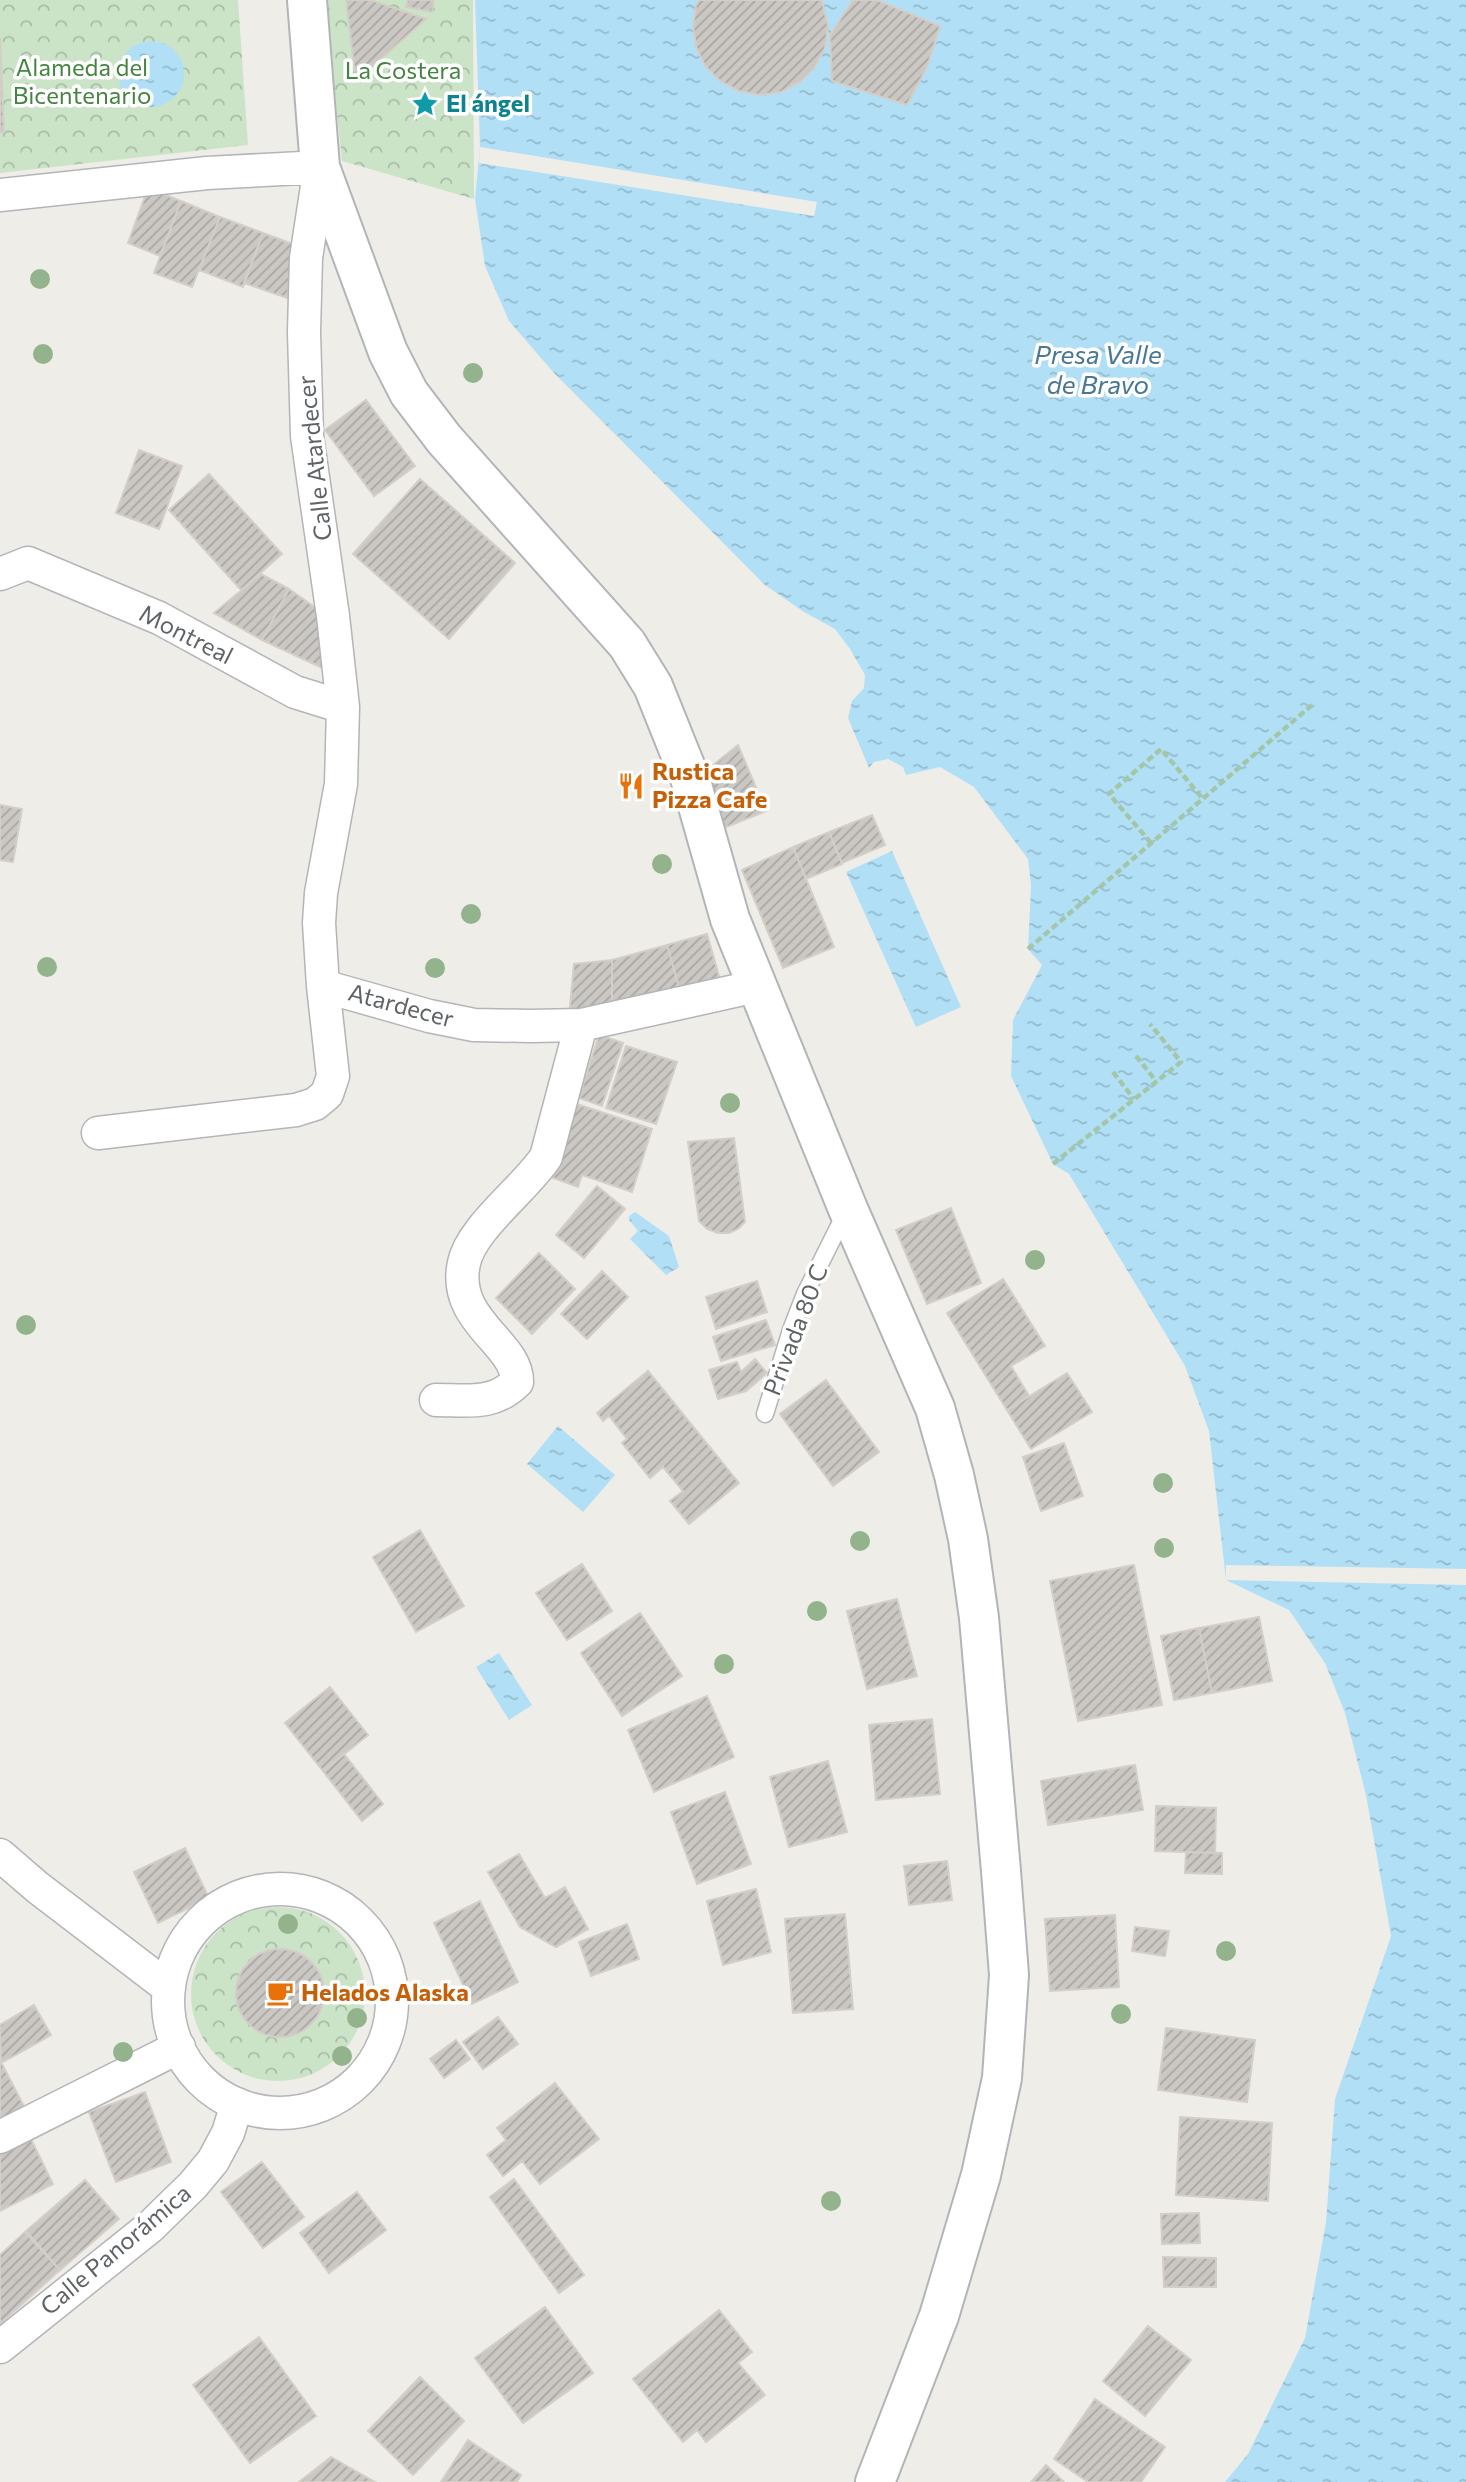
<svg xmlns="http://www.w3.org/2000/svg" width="1466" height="2482" viewBox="0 0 1466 2482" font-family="Commissioner,sans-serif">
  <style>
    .forest { fill: url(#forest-crowns) }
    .water { fill: url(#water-ripples) }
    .pier { fill: #efede8 }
    .building { fill: url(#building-hatch); stroke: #d4cec7; stroke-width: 2 }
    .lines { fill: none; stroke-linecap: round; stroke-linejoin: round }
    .service-casing { stroke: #b3b5b8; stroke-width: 19 }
    .minor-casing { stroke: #b3b5b8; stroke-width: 35 }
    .secondary-casing { stroke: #b2b5b8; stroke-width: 42 }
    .path { stroke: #a3c6a9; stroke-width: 4.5; stroke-dasharray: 7 3.5; stroke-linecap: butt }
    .service { stroke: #fff; stroke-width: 16 }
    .minor { stroke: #fff; stroke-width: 32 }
    .secondary { stroke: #fff; stroke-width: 38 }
    .tree { fill: #92b38c }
    .labels { text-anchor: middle; stroke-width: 7; stroke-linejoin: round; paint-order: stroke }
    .park-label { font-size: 24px; fill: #458440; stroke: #fff }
    .culture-label { font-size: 24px; font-weight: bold; fill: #0d838f; stroke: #fff; text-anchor: start }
    .street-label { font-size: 24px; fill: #5f6366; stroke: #fff }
    .food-label { font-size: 24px; font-weight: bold; fill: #c56008; stroke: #fff; text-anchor: start }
    .water-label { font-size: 26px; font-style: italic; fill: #487797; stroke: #fff }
  </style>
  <defs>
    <pattern id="forest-crowns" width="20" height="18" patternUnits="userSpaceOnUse" patternTransform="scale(1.75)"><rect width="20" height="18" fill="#cbe4c7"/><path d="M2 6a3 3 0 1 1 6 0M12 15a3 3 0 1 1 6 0" fill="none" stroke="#a8bca5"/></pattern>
    <pattern id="water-ripples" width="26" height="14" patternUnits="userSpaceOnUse" patternTransform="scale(1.75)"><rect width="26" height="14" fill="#b1e0f6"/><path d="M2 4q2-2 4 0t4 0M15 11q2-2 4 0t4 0" fill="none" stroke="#93b9cb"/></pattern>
    <pattern id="building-hatch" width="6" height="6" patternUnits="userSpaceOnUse" patternTransform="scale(1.75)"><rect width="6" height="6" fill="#cbc8c4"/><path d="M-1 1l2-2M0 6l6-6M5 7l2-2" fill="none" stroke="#a8a6a3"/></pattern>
  </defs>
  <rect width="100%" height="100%" fill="#efede8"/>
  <path class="forest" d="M0 0H238L248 145 0 173Z
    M325 0H473L474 199 342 161Z
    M191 1994a87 87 0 1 1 174 0a87 87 0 1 1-174 0Z"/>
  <path class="water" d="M475 0H1466V2482H1225L1248 2454 1305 2338 1326 2222 1335 2099 1391 1936 1366 1795 1345 1713 1325 1663 1289 1610 1226 1580 1209 1431 1185 1366 1069 1174 1053 1164 1011 1076 1013 1020 1042 965 1028 949 1031 886 1028 859 974 787 940 767 906 775 903 767 888 759 874 762 869 768 848 718 852 701 864 688 865 675 850 649 835 629 804 612 765 585 554 373 509 321 485 266 475 199 480 147Z
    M118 74a33 33 0 1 1 66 0a33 33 0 1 1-66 0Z
    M892 851 961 1007 916 1027 846 872Z
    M635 1212 669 1236 679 1267 666 1275 630 1239 638 1231 629 1220V1216Z
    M558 1426 615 1475 583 1512 527 1464Z
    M499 1653 532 1705 509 1720 476 1667Z"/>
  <path class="pier" d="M480 147 817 202 814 216 479 163Z
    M1226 1565 1466 1569V1585L1226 1580Z"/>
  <path class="building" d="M346 0H371L426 19 356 81Z
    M408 0H434L432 12 406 7Z
    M700 0H822L828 27 825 48 815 67 800 82 781 92 760 95 739 91 720 81 705 66 696 47 693 26 696 5Z
    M853 0H877L940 26 927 67 907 105 832 81 830 35Z
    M0 38 4 132 0 133Z
    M148 188 181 201 160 256 128 243Z
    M181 201 220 217 192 287 154 273Z
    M220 217 263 233 243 287 199 270Z
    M263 233 295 245 287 298 244 283Z
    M366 400 415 466 374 496 325 430Z
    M139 450 182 466 159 529 116 513Z
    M209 474 282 554 241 590 169 510Z
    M420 479 515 563 449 639 353 554Z
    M261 574 289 589 262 640 214 613Z
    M289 589 323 613 329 671 262 640Z
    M738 745 766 811 724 828 702 774Z
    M0 805 22 809 13 862 0 860Z
    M872 815 885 845 842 863 829 832Z
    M829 832 842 864 806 879 793 847Z
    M793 847 834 947 783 968 742 870Z
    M707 934 721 983 681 994 667 945Z
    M667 945 681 994 612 1011V960Z
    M612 960V1011L569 1017 574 964Z
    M599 1035 623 1043 602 1106 579 1098Z
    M626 1046 677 1062 656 1124 606 1108Z
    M577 1104 652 1129 632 1192 582 1175 578 1187 553 1178Z
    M734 1138 745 1222 738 1229 729 1233H718L707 1229 699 1221 688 1142Z
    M597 1186 625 1209 584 1258 556 1235Z
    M951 1208 981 1283 927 1304 896 1230Z
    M539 1253 575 1289 532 1334 496 1298Z
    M602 1271 628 1297 587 1339 561 1314Z
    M1003 1279 1045 1346 1011 1366 1029 1396 1007 1410 947 1313Z
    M757 1281 767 1312 716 1329 706 1297Z
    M766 1320 775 1345 721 1361 713 1337Z
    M755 1359 767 1373 746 1391 718 1399 709 1370 737 1362 741 1372Z
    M648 1371 739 1483 689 1524 670 1501 683 1491 663 1467 650 1478 622 1443 627 1439 609 1416 603 1421 597 1413Z
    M1067 1373 1092 1412 1031 1449 1007 1410Z
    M826 1380 879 1452 833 1486 780 1414Z
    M1064 1443 1083 1496 1041 1511 1023 1457Z
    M420 1530 464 1606 416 1632 373 1557Z
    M582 1564 612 1611 567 1640 536 1593Z
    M1134 1565 1162 1705 1078 1721 1050 1581Z
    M897 1599 917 1676 867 1689 847 1611Z
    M640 1613 682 1676 622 1716 581 1653Z
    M1259 1617 1272 1681 1212 1693 1199 1628Z
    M1199 1628 1212 1693 1174 1700 1161 1636Z
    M330 1687 368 1735 323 1771 285 1723Z
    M707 1696 734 1757 654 1792 628 1730Z
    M932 1719 940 1794 876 1800 869 1725Z
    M344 1754 383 1804 362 1821 323 1771Z
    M828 1761 847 1832 789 1847 770 1777Z
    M1135 1765 1143 1810 1048 1825 1041 1781Z
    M725 1792 751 1864 697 1884 671 1812Z
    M1156 1806 1216 1808 1215 1853 1155 1851Z
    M185 1848 209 1898 158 1923 134 1872Z
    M1186 1852 1222 1853V1874L1185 1873Z
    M519 1854 545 1898 565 1887 588 1929 556 1947 520 1927 488 1872Z
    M947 1861 952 1900 909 1905 904 1866Z
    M756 1889 771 1952 723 1965 707 1901Z
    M480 1901 518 1982 472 2004 434 1923Z
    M845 1914 853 2009 793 2013 785 1919Z
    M1115 1915 1119 1987 1050 1991 1045 1919Z
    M627 1924 639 1959 591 1976 579 1942Z
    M1135 1927 1169 1931 1165 1956 1132 1951Z
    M236 1993a44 44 0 1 1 88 0a44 44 0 1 1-88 0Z
    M34 2005 51 2035 1 2063 0 2025Z
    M498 2017 518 2044 483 2069 463 2042Z
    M1166 2028 1255 2040 1247 2102 1158 2090Z
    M456 2040 470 2059 444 2078 430 2059Z
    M0 2060 28 2114 0 2128Z
    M555 2083 599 2139 540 2184 522 2161 503 2176 487 2155 506 2140 497 2128Z
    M145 2092 171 2162 116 2182 89 2112Z
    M1180 2117 1272 2123 1268 2201 1176 2195Z
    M29 2135 53 2184 0 2211V2150Z
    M262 2162 304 2217 263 2248 221 2192Z
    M514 2179 584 2275 559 2293 490 2197Z
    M85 2180 119 2219 60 2270 26 2231Z
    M357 2192 386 2230 329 2273 300 2233Z
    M1199 2213 1200 2243 1162 2244 1161 2214Z
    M25 2232 60 2270 0 2324V2255Z
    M1163 2257 1216 2258V2287H1164Z
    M545 2307 593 2373 523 2423 475 2358Z
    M719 2310 752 2352 738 2363 765 2395 706 2442 697 2430 683 2442 633 2379Z
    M1148 2326 1191 2360 1145 2416 1103 2381Z
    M259 2337 316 2416 250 2463 193 2385Z
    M420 2377 464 2421 413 2475 368 2431Z
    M1095 2399 1165 2447 1141 2482H1088L1054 2459Z
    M468 2440 521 2475 517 2482H441Z
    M331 2457 375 2482H299Z
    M1046 2465 1064 2482H1031Z"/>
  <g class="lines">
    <g class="service-casing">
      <path id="service" d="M765 1414 791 1330 805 1294 845 1214"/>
    </g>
    <g class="minor-casing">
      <path id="minor" d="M0 195 207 173 320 167 306 258 304 332 307 436 333 616 343 707 341 784 321 893 319 923 323 986 333 1076 327 1094 315 1104 296 1110 98 1133
        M0 574 28 563 159 618 295 692 343 707
        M323 986 429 1016 474 1025 531 1026 581 1025 757 986
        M436 1400C467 1400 493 1406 517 1382 518 1343 451 1321 464 1263 471 1228 525 1189 546 1157L581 1025
        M0 1855 37 1887 169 1988
        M168 2001a112 112 0 1 1 224 0a112 112 0 1 1-224 0Z
        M0 2137 179 2047
        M0 2347 150 2227 193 2185 213 2161 228 2133 237 2104"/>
    </g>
    <g class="secondary-casing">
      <path id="secondary" d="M307 0 320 167 388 352 409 393 444 439 627 644 653 686 690 778 730 919 848 1209 935 1408 954 1475 968 1539 979 1618 1001 1871 1009 1975 1002 2078 981 2175 939 2316 875 2482"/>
    </g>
    <path class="path" d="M1151 843 1109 794 1161 749 1203 799
      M1028 949 1312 705
      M1136 1056 1156 1081
      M1113 1072 1134 1099
      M1053 1164 1181 1062 1150 1024"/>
    <use href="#service" class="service"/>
    <use href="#minor" class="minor"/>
    <use href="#secondary" class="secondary"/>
  </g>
  <g class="tree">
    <circle cx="40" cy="279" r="10"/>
    <circle cx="43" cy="354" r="10"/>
    <circle cx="473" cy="373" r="10"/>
    <circle cx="662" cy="864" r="10"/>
    <circle cx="471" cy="914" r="10"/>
    <circle cx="47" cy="967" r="10"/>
    <circle cx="435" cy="968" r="10"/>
    <circle cx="730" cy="1103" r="10"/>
    <circle cx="1035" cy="1260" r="10"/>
    <circle cx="26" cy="1325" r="10"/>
    <circle cx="1163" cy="1483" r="10"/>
    <circle cx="860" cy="1541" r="10"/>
    <circle cx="1164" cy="1548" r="10"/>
    <circle cx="817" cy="1611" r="10"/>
    <circle cx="724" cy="1664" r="10"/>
    <circle cx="288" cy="1924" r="10"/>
    <circle cx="1226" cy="1951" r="10"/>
    <circle cx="1121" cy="2014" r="10"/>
    <circle cx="357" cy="2018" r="10"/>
    <circle cx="123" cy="2052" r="10"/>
    <circle cx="342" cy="2056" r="10"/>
    <circle cx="831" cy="2201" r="10"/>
  </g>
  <defs>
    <g id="sight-bare" transform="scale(2.1)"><path d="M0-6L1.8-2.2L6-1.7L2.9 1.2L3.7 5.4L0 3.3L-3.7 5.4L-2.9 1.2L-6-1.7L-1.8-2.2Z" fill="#0f9aa8" stroke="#fff" stroke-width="2.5" paint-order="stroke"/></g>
    <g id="restaurant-bare" transform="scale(2.1)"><path d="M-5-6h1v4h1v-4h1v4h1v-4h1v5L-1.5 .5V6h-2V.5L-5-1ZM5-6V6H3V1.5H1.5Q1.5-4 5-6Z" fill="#e8710a" stroke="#fff" stroke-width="2.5" paint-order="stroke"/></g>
    <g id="cafe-bare" transform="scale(2.1)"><path d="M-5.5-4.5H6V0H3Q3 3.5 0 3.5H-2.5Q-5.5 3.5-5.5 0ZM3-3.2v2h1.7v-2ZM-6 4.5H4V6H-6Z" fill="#e8710a" stroke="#fff" stroke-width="2.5" paint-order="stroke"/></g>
  </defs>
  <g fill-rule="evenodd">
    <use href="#sight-bare" x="425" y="104"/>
    <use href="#restaurant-bare" x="631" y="786"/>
    <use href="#cafe-bare" x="280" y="1993"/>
  </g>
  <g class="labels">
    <g class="park-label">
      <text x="82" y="76">Alameda del<tspan x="82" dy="28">Bicentenario</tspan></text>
      <text x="403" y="79">La Costera</text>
    </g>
    <g class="culture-label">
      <text x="446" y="112">El ángel</text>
    </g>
    <g class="street-label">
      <text transform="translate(315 458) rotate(-96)" y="8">Calle Atardecer</text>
      <text transform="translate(186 635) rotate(27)" y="8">Montreal</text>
      <text transform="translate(401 1006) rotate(15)" y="8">Atardecer</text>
      <text transform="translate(796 1330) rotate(-69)" y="8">Privada 80 C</text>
      <text transform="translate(116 2250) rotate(-40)" y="8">Calle Panorámica</text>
    </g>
    <g class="food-label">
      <text x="652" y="780">Rustica<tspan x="652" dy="28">Pizza Cafe</tspan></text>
      <text x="301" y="2001">Helados Alaska</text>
    </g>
    <g class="water-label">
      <text x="1098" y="364">Presa Valle<tspan x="1098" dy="30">de Bravo</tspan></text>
    </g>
  </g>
</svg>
